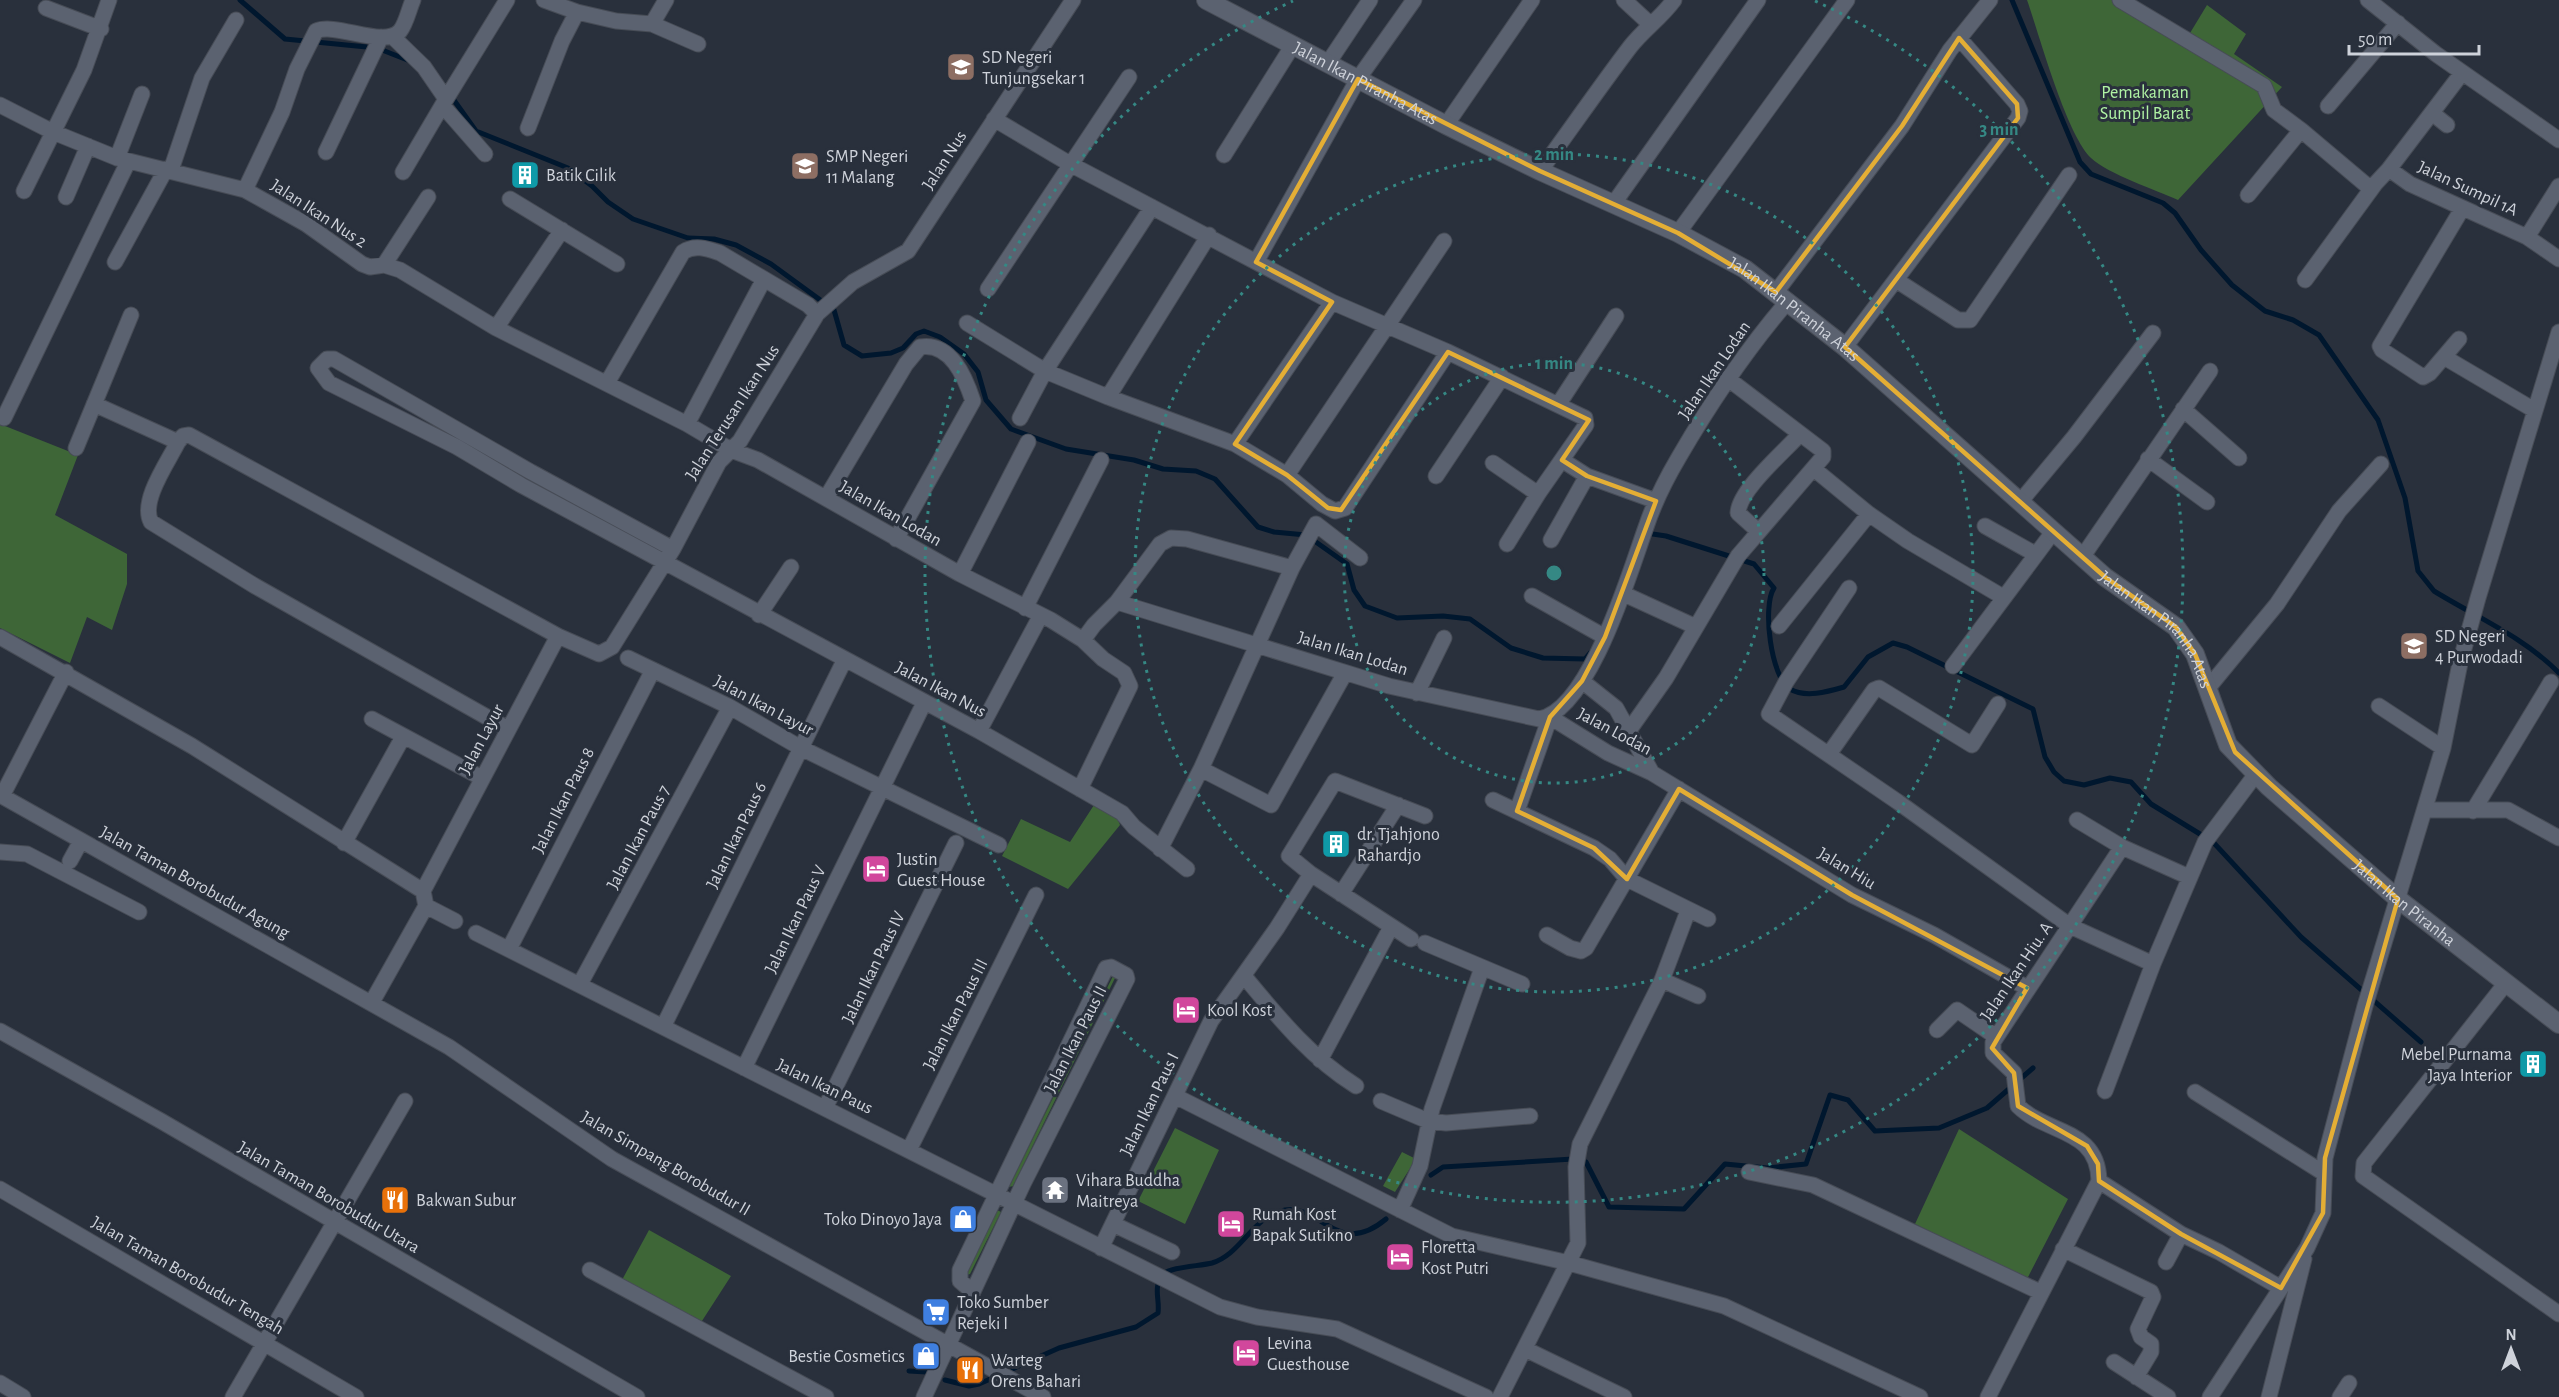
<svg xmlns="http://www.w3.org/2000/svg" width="2559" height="1397" viewBox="0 0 2559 1397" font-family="'Alegreya Sans',sans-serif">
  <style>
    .green { fill: #3e6637 }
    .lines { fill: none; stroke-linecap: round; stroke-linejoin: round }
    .stream { stroke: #00172e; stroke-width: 5 }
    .street-casing { stroke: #474c56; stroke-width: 17 }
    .secondary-casing { stroke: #474c56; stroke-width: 20 }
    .street { stroke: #5b6270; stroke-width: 15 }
    .secondary { stroke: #5b6270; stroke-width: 18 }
    .marked { fill: none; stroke: #e4ae35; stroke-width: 4.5; stroke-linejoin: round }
    .ring { fill: none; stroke: #358884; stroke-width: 3; stroke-dasharray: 3 6 }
    .labels { text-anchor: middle; stroke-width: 6; stroke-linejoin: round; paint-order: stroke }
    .poi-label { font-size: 18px; fill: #ced2da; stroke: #29303c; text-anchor: start }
    .street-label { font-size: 18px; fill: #ced2da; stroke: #29303c }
    .park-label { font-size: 18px; fill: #b0f3a4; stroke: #29303c }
    .centre { fill: #358884; stroke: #29303c; stroke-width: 3 }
    .ring-label { font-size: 18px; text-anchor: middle; font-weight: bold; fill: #358884; stroke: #29303c; stroke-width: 6; stroke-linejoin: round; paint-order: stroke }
  </style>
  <rect width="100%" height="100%" fill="#29303c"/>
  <path class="green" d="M2027 0H2128L2187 38 2207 5 2246 34 2234 54 2282 87 2178 200C2156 190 2108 174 2091 158 2066 133 2040 37 2027 0Z
    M0 424 78 455 55 515 127 554V584L112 630 87 617 70 663 0 628Z
    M1094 805 1117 817 1120 825 1068 889 1002 856 1021 819 1070 842Z
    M1113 976 1115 978 1013 1186 1009 1187Z
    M1175 1128 1219 1150 1185 1224 1138 1201Z
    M1959 1129 2068 1199 2027 1279 1915 1224Z
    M1402 1152 1416 1159 1395 1192 1383 1186Z
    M997 1210 1001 1212 970 1274 966 1275Z
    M649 1230 731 1276 700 1324 622 1280Z"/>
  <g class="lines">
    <path class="stream" d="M240 0 285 39 377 48 410 61
      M2012 0 2080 162 2091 174 2163 203 2175 213 2201 250 2232 285 2265 311 2293 320 2319 335 2378 420 2405 498 2418 571 2434 591C2476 617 2524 637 2559 673
      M451 96 476 131 568 168 592 186 608 202 633 219 688 238 714 239 736 245 771 264 834 310 844 345 862 356 891 353 903 348 916 334 924 331 940 337 964 354 978 372 986 400 1011 429 1066 449 1134 460 1163 469 1196 471 1215 479 1258 527 1274 532 1306 535 1347 564 1354 590 1365 606 1397 618 1443 616 1470 619 1511 648 1543 658 1585 659 1590 653
      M1646 533 1666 536 1754 564 1774 588C1762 606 1771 678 1790 689 1805 698 1827 692 1844 687L1868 657 1893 643 1907 647 2033 709 2045 757 2054 772 2064 781 2084 785 2110 778 2131 782 2151 804 2213 842 2301 937 2421 1042
      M1431 1175 1443 1167 1573 1159 1586 1162 1609 1207 1684 1209 1725 1164 1767 1168 1806 1164 1830 1095 1848 1100 1875 1131 1939 1128 1987 1108 2033 1068
      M909 1371 927 1372
      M945 1380 969 1386 979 1384 1059 1348 1136 1327 1158 1313C1160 1298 1152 1287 1164 1274 1169 1267 1201 1266 1212 1263 1242 1254 1252 1216 1285 1210 1321 1204 1338 1259 1386 1219"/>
    <g class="street-casing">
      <path id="street" d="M666 0 652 24 698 44
        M1624 0 1650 24
        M2120 0 2264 86 2274 110 2301 130
        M2368 0 2436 54 2559 140
        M46 8 101 29
        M577 12 616 21 652 24
        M392 36 424 67 446 99 403 172
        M1328 63 1370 0
        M446 99 507 0
        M0 105 53 132 117 158 245 190 306 224 362 264 370 267 384 265 400 270 496 328 687 424 731 450 758 460 960 574 1051 620 1083 640 1094 625 1117 602 1389 686 1539 719C1590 710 1630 571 1646 527 1654 503 1666 479 1679 457 1711 402 1746 350 1788 301
        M443 106 485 154
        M2328 106 2398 23
        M2432 113 2447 125
        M994 119 1070 164 1332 302 1448 352 1585 418 1586 425 1538 494 1507 544
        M1446 125 1532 0
        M528 128 562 41 577 12 544 0
        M326 152 381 37
        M1224 155 1293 45
        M117 158 142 94
        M2389 169 2462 73
        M171 170 202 78 236 20
        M1540 171C1570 130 1599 88 1630 47 1644 29 1661 18 1674 0
        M245 190 282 112 297 69 316 31C337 22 384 49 400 31 406 24 409 9 413 0
        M24 191 84 70 109 0
        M2248 195 2301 130 2371 189
        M66 197 88 146
        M510 199 617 264
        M1614 203 1758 0
        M1678 233 1847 0
        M2527 237 2559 186
        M115 262 166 169
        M1256 262 1358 79 1414 0
        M384 265 428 197
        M1896 280 1958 320H1970L2069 175
        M2305 280 2375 184 2389 169 2410 184 2527 237 2559 259
        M988 289 1129 77
        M1776 292 1902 126 1950 50 1990 0
        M967 323 1045 371 1108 397 1235 444 1287 475 1322 504 1335 511 1345 508 1448 352
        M496 328 562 230
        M2459 339 2430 373 2423 377 2382 350 2380 346 2462 209
        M1845 347 2018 118 2020 111 2017 104 1959 38
        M2444 357 2534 410
        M607 383 683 252C695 244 708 249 720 253L808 305 817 314
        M1108 397 1209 235
        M94 404 178 442
        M1558 405 1616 316
        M2183 409 2239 458
        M4 418 128 162
        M1020 418 1045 371 1152 207
        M687 424 763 281
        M1235 444 1332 302
        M76 448 131 315
        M2148 459 2207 502
        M1562 460 1587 476 1656 501
        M1493 463 1538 494
        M1814 469 1869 514 1908 541 2003 597
        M1287 475 1444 241
        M1436 476 1502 377
        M826 498 906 364 920 347C951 342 965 377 973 401L896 539
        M2020 502 2074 437 2153 333
        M1985 526 2035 554
        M1758 531 1738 513C1739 490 1784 452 1800 434
        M1551 540 1587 476
        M673 549 531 472 334 359H327L318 368 329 383 457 447 521 485 979 731 1122 813 1134 827 1187 869
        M2083 556 2210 371
        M960 574 1028 442
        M1849 588 1786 682 1769 714 1898 802 2070 926 2153 964 2205 842 2256 774
        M1624 594 1696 627
        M1532 596 1605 637
        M1117 602 1160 544 1171 538 1187 539 1292 568
        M1025 608 1101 460
        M759 615 791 567
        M1779 626 1869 514
        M0 637 192 746 423 891
        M628 658 730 707 801 748 999 845
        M1953 666 2053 532
        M1345 673 1271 805 1201 769 1292 568 1316 524 1360 558
        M1582 681 1616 708 1652 773
        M2208 688 2277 604 2339 511 2381 464
        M1417 693 1444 638
        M2379 706 2443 748
        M372 719 482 778
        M508 729 255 586 151 522C140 501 168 462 178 442L183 436 189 435 558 636
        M1630 729 1666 678 1738 556 1823 457V451L1727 378
        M979 731 1041 615
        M1829 754 1874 690 1879 688 1972 745 1998 704
        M1080 789 1130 686 1124 673 1103 659 1083 640
        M0 795 449 1047 612 1159 1043 1397
        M2 796 66 672
        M1493 800 1594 848 1610 859 1627 879 1708 919
        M2425 810H2508L2559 838
        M1517 811 1550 717 1608 753 1652 773 1852 895 1934 935 2027 988
        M2473 811 2551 682
        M2077 820 2122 847 2189 877
        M344 843 403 737
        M1160 849 1201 769
        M0 852 27 854 139 912
        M70 861 81 841
        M1341 894 1398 805
        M426 906 455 921
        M476 933 1220 1307 1257 1317 1337 1329 1486 1397
        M1547 935 1570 948 1581 951 1586 948 1679 789
        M1411 939 1311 874 1289 856 1335 781 1425 816
        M1425 943 1522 984
        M509 949 653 670
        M1244 976C1278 1017 1310 1057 1356 1086
        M1662 980 1698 996
        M2506 983 2364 1163 2363 1176 2559 1314
        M580 984 730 707
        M372 1002 426 906 423 891 558 636 599 654 612 647 673 549 719 462 740 441 817 314 853 282 908 251 1073 0
        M663 1027 844 661
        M1937 1030 1957 1010 1995 1036
        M0 1031 161 1121 637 1397
        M1320 1060 1391 927
        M744 1068 924 703
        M2105 1091 2153 964
        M2195 1092 2322 1172
        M1175 1096 1452 1236 1569 1263 1724 1306 1920 1397
        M1381 1101 1428 1121 1446 1123 1530 1116
        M825 1108 956 843
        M909 1150 1036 895
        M1749 1172 1813 1185 2040 1292
        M2099 1181 2181 1234 2166 1262
        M0 1189 356 1397
        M1400 1210 1420 1166 1432 1109 1482 968
        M1113 1224 1172 1252
        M2181 1234 2219 1252 2281 1288
        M1101 1248 1211 1021 1277 928 1311 874
        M2063 1249 2151 1292 2153 1297 2138 1329 2141 1337 2151 1344V1352L2136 1377
        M590 1270 826 1397
        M1525 1349 1624 1397
        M2114 1362 2168 1397
        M0 1383 23 1397
        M233 1397 405 1101
        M924 1397 1023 1184 1127 979 1126 975 1111 967 1106 968 960 1270V1281L973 1292
        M1500 1397 1578 1243 1576 1167 1580 1144 1662 980 1688 911
        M1988 1397 2099 1181C2098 1128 2048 1135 2018 1106L2014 1073 1993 1053V1042L2122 847
        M2210 1397 2307 1248 2323 1213 2325 1158 2365 1006 2443 748 2460 663 2478 598 2559 332
        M2269 1397 2304 1259
        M2340 1397 2349 1383"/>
    </g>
    <g class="secondary-casing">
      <g id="secondary">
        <path id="s1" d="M1206 0 1446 125 1540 171 1678 233 1745 269 1845 347 2105 577 2176 627 2195 654 2228 745 2269 787 2398 899 2559 1024"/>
      </g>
    </g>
    <use href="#street" class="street"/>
    <use href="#secondary" class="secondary"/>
  </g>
  <path class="marked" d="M1959 38 2017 104 2018 118 1845 347 2105 577 2176 627 2195 654 2235 752 2398 899 2325 1158 2323 1213 2281 1288 2181 1234 2099 1181 2098 1164 2087 1146 2018 1106 2014 1073 1992 1048 2027 988 1852 895 1679 789 1627 879 1594 848 1517 811 1550 717 1582 681 1605 637 1656 501 1587 476 1562 460 1589 420 1448 352 1341 510 1328 508 1287 475 1235 444 1332 302 1256 262 1358 79 1540 171 1678 233 1776 292 1902 126Z"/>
  <g class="ring">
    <circle cx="1554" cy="573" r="210"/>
    <circle cx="1554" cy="573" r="419"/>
    <path d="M1815 1A629 629 0 1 1 1293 1"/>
  </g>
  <defs>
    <g id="school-square" transform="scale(1.5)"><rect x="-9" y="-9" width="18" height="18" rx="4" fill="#8d6e63" stroke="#29303c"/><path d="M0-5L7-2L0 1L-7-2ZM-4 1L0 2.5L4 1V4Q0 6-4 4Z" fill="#fff"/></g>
    <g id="building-square" transform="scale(1.5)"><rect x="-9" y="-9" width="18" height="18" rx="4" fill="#0f9aa8" stroke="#29303c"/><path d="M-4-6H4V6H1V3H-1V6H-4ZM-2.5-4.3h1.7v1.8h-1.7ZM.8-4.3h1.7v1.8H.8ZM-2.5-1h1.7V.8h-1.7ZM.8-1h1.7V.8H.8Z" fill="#fff"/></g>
    <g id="hotel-square" transform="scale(1.5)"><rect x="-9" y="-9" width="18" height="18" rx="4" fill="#d1479c" stroke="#29303c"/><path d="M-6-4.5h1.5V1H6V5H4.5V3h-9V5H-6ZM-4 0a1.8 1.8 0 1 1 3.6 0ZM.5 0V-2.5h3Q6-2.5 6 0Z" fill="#fff"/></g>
    <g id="temple-square" transform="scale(1.5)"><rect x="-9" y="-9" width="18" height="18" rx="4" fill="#6b7280" stroke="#29303c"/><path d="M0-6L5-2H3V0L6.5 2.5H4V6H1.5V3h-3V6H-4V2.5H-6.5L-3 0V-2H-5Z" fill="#fff"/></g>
    <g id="restaurant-square" transform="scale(1.5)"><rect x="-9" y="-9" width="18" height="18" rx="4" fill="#e8710a" stroke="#29303c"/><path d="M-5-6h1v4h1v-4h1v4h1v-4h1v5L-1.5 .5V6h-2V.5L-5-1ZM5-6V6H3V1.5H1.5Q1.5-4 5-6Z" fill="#fff"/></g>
    <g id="shop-square" transform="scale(1.5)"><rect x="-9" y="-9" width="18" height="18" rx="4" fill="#3f7fe0" stroke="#29303c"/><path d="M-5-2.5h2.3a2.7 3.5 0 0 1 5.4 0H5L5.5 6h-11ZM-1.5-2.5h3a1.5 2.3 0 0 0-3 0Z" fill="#fff"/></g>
    <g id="supermarket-square" transform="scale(1.5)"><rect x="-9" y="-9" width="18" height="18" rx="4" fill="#3f7fe0" stroke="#29303c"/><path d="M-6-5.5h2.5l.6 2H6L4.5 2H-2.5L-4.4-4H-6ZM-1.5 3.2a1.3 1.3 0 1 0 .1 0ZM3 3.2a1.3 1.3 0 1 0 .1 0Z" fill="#fff"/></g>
  </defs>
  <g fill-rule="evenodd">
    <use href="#school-square" x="961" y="67"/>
    <use href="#school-square" x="805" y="166"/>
    <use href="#building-square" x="525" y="175"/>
    <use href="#school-square" x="2414" y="646"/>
    <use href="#building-square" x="1336" y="844"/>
    <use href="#hotel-square" x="876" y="869"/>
    <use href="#hotel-square" x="1186" y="1010"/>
    <use href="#building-square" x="2533" y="1064"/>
    <use href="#temple-square" x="1055" y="1190"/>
    <use href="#restaurant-square" x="395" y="1200"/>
    <use href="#shop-square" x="963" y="1219"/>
    <use href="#hotel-square" x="1231" y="1224"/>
    <use href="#hotel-square" x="1400" y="1257"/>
    <use href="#supermarket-square" x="936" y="1312"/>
    <use href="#hotel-square" x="1246" y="1353"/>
    <use href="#shop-square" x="926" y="1356"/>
    <use href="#restaurant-square" x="970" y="1370"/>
  </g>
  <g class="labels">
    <g class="poi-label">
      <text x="982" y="63">SD Negeri<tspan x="982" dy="21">Tunjungsekar 1</tspan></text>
      <text x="826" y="162">SMP Negeri<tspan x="826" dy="21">11 Malang</tspan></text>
      <text x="546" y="181">Batik Cilik</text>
      <text x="2435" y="642">SD Negeri<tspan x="2435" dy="21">4 Purwodadi</tspan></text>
      <text x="1357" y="840">dr. Tjahjono<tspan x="1357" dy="21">Rahardjo</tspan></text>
      <text x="897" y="865">Justin<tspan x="897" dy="21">Guest House</tspan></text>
      <text x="1207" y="1016">Kool Kost</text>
      <text x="2512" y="1060" text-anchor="end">Mebel Purnama<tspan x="2512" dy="21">Jaya Interior</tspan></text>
      <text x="1076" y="1186">Vihara Buddha<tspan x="1076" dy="21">Maitreya</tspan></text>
      <text x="416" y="1206">Bakwan Subur</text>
      <text x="1252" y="1220">Rumah Kost<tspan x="1252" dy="21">Bapak Sutikno</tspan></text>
      <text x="942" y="1225" text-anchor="end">Toko Dinoyo Jaya</text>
      <text x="1421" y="1253">Floretta<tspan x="1421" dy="21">Kost Putri</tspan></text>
      <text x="957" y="1308">Toko Sumber<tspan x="957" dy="21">Rejeki I</tspan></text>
      <text x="1267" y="1349">Levina<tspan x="1267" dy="21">Guesthouse</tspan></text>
      <text x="905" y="1362" text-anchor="end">Bestie Cosmetics</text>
      <text x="991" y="1366">Warteg<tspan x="991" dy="21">Orens Bahari</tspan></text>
    </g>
    <g class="street-label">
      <text dy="6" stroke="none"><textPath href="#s1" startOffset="180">Jalan Ikan Piranha Atas</textPath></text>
      <text transform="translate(944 160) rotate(-57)" y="6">Jalan Nus</text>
      <text transform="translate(2468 188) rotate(25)" y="6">Jalan Sumpil 1A</text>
      <text transform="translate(319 213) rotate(33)" y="6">Jalan Ikan Nus 2</text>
      <text dy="6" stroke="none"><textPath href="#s1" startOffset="666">Jalan Ikan Piranha Atas</textPath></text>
      <text transform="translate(1714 370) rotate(-56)" y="6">Jalan Ikan Lodan</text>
      <text transform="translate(732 412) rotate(-57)" y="6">Jalan Terusan Ikan Nus</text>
      <text transform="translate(891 513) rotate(30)" y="6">Jalan Ikan Lodan</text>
      <text dy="6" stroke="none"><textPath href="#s1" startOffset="1152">Jalan Ikan Piranha Atas</textPath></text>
      <text transform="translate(1353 653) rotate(17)" y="6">Jalan Ikan Lodan</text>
      <text transform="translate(941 689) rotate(28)" y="6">Jalan Ikan Nus</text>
      <text transform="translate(764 705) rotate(28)" y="6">Jalan Ikan Layur</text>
      <text transform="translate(1615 731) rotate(28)" y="6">Jalan Lodan</text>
      <text transform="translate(481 739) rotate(-62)" y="6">Jalan Layur</text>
      <text transform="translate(563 800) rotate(-63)" y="6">Jalan Ikan Paus 8</text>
      <text transform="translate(736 835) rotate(-64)" y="6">Jalan Ikan Paus 6</text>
      <text transform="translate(638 837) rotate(-62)" y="6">Jalan Ikan Paus 7</text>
      <text transform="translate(1847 868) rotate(31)" y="6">Jalan Hiu</text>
      <text transform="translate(195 882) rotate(29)" y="6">Jalan Taman Borobudur Agung</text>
      <text dy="6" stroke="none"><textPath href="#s1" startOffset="1530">Jalan Ikan Piranha</textPath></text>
      <text transform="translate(795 919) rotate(-64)" y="6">Jalan Ikan Paus V</text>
      <text transform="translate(873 967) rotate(-64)" y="6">Jalan Ikan Paus IV</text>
      <text transform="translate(2016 971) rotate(-56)" y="6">Jalan Ikan Hiu. A</text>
      <text transform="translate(955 1014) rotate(-63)" y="6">Jalan Ikan Paus III</text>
      <text transform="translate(1075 1039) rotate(-63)" y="6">Jalan Ikan Paus II</text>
      <text transform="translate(825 1086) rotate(26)" y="6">Jalan Ikan Paus</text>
      <text transform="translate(1149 1104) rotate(-64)" y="6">Jalan Ikan Paus I</text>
      <text transform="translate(666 1163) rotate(30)" y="6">Jalan Simpang Borobudur II</text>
      <text transform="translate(329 1197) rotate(30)" y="6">Jalan Taman Borobudur Utara</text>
      <text transform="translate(188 1275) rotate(30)" y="6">Jalan Taman Borobudur Tengah</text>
    </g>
    <g class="park-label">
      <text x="2145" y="98">Pemakaman<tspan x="2145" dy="21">Sumpil Barat</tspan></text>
    </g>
  </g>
  <circle cx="1554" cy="573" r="9" class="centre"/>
  <g class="ring-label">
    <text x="1999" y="135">3 min</text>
    <text x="1554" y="160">2 min</text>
    <text x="1554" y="369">1 min</text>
  </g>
  <g transform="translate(2511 1349)" stroke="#29303c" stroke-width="4.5" paint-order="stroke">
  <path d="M0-4.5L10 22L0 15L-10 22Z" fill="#ced2da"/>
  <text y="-9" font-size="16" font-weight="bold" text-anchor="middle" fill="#ced2da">N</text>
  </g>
  <path d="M2349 45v9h130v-9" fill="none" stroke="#ced2da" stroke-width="3"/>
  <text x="2358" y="45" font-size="18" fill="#ced2da" stroke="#29303c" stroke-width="4.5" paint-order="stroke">50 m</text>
</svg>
